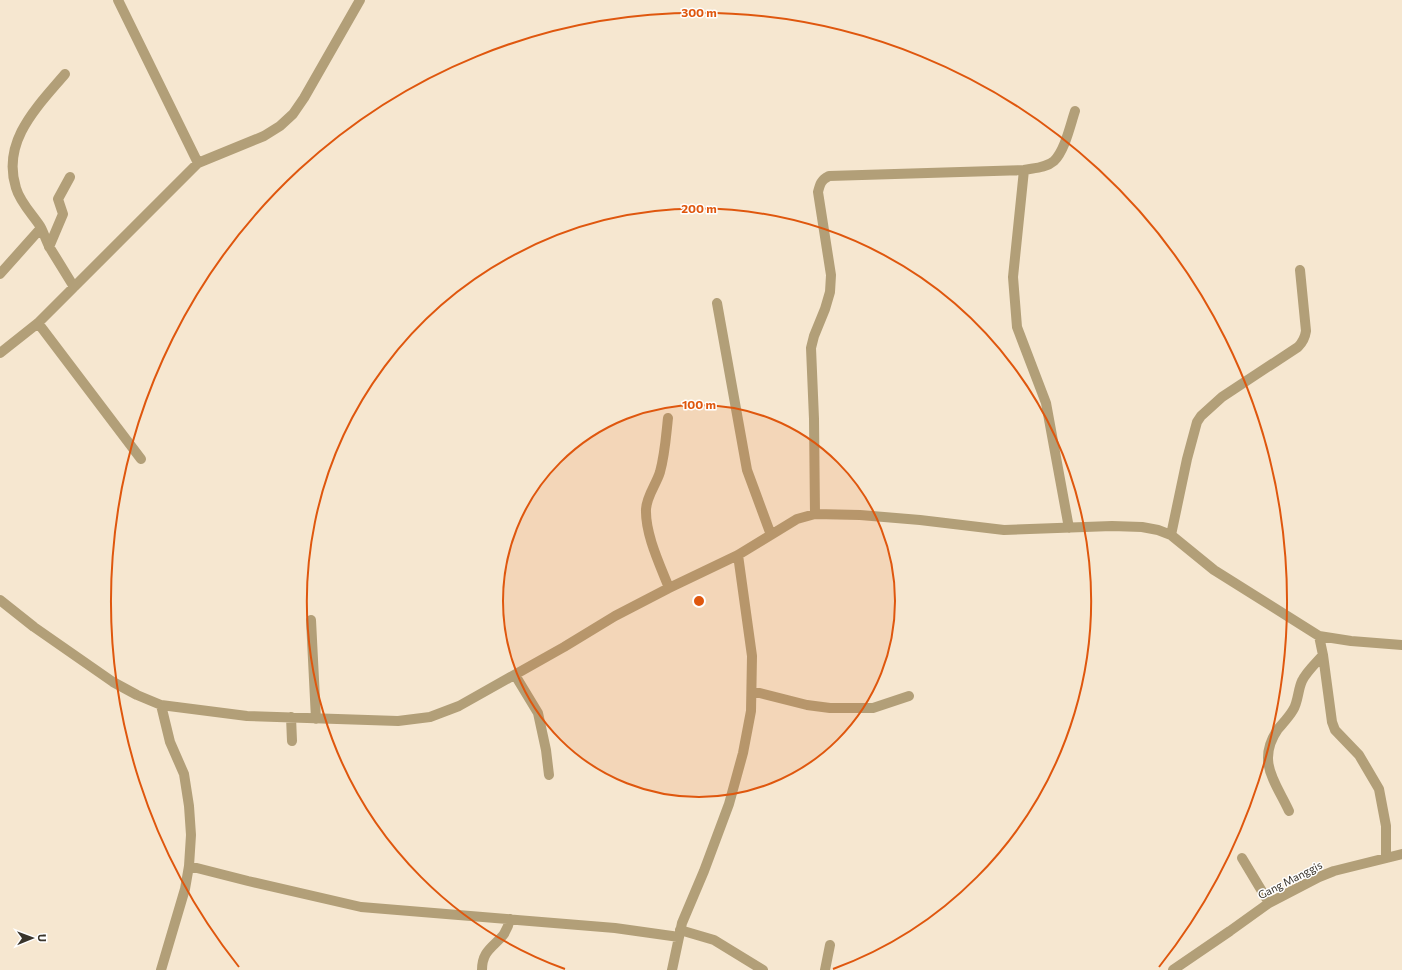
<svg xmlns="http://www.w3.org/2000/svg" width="1402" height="970" viewBox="0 0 1402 970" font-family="Commissioner,sans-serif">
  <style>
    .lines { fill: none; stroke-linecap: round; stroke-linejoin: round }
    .minor { stroke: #b29f78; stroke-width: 10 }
    .ring { fill: none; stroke: #df570e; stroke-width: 2 }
    .labels { text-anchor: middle; stroke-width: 3; stroke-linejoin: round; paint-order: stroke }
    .street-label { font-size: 11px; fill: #39342b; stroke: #fff }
    .centre { fill: #df570e; stroke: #fff; stroke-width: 2 }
    .ring-label { font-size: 12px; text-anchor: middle; font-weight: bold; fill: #df570e; stroke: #fff; stroke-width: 3; stroke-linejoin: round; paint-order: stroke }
  </style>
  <rect width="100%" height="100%" fill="#f6e7d0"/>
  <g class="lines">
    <path class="minor" d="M118 0 198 163
      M65 74C38 106 1 141 16 188 20 202 32 214 40 226 44 233 46 241 50 248 58 261 66 274 74 287
      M1024 170 1013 277 1017 327 1046 403 1069 528
      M49 247 63 214 58 199 70 177
      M0 274 41 228
      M717 303 747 470 771 535
      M38 323 141 459
      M0 353 38 323 198 163 264 136 280 126 293 114 304 98 360 0
      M668 418C666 436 665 454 660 472 656 485 647 495 646 509 645 534 660 565 669 588
      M815 514 814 419 811 348 814 336 825 309 830 292 831 275 818 192C820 184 821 180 829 176L1024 170C1034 168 1046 168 1054 161 1065 150 1070 126 1075 111
      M1171 535 1187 459 1197 422 1201 416 1222 397 1298 347C1303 342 1305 338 1306 331L1300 270
      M0 600 34 627 113 682 137 695 161 705 247 716 398 721 430 717 459 706 564 647 615 616 669 588 738 555 797 519 815 514 860 515 920 520 1004 530 1112 526 1142 527 1158 530 1171 535 1214 570 1319 636 1351 641 1402 645
      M311 620 316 719
      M1319 636 1323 655 1332 722 1335 730 1359 755 1379 789 1386 826V858
      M515 675 538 713 546 750 549 775
      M752 691 807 705 830 708H873L909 696
      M161 705 170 742 184 774 189 806 191 835 189 866 185 889 161 970
      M291 717 292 741
      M1289 811C1275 781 1256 761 1278 729 1283 723 1289 717 1293 710 1298 703 1298 689 1302 681 1306 672 1317 662 1323 655
      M1242 858 1269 903
      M189 866 248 881 361 907 615 928 679 937
      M680 930 714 940 763 970
      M482 970C482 950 494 947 504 934 507 929 509 924 510 919
      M672 970 682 923 704 871 729 804 743 753 751 711 752 656 738 555
      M825 970 830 945
      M1173 970 1230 931 1269 903 1319 877 1334 871 1402 854"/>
  </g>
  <circle cx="699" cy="601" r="196" fill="#df570e" fill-opacity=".12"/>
  <g class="ring">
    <circle cx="699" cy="601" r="196"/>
    <path d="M565 969A392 392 0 1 1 833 969"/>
    <path d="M239 967A588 588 0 1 1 1159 967"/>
  </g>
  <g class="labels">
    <g class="street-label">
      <text transform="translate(1290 880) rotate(-27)" y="4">Gang Manggis</text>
    </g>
  </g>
  <circle cx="699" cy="601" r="6" class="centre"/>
  <g class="ring-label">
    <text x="699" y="17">300 m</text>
    <text x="699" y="213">200 m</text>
    <text x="699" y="409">100 m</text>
  </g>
  <g transform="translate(32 938) rotate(89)" stroke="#ffffff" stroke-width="3" paint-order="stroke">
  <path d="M0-3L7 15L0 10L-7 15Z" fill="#39342b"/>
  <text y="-6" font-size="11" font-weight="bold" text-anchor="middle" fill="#39342b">U</text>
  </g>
</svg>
